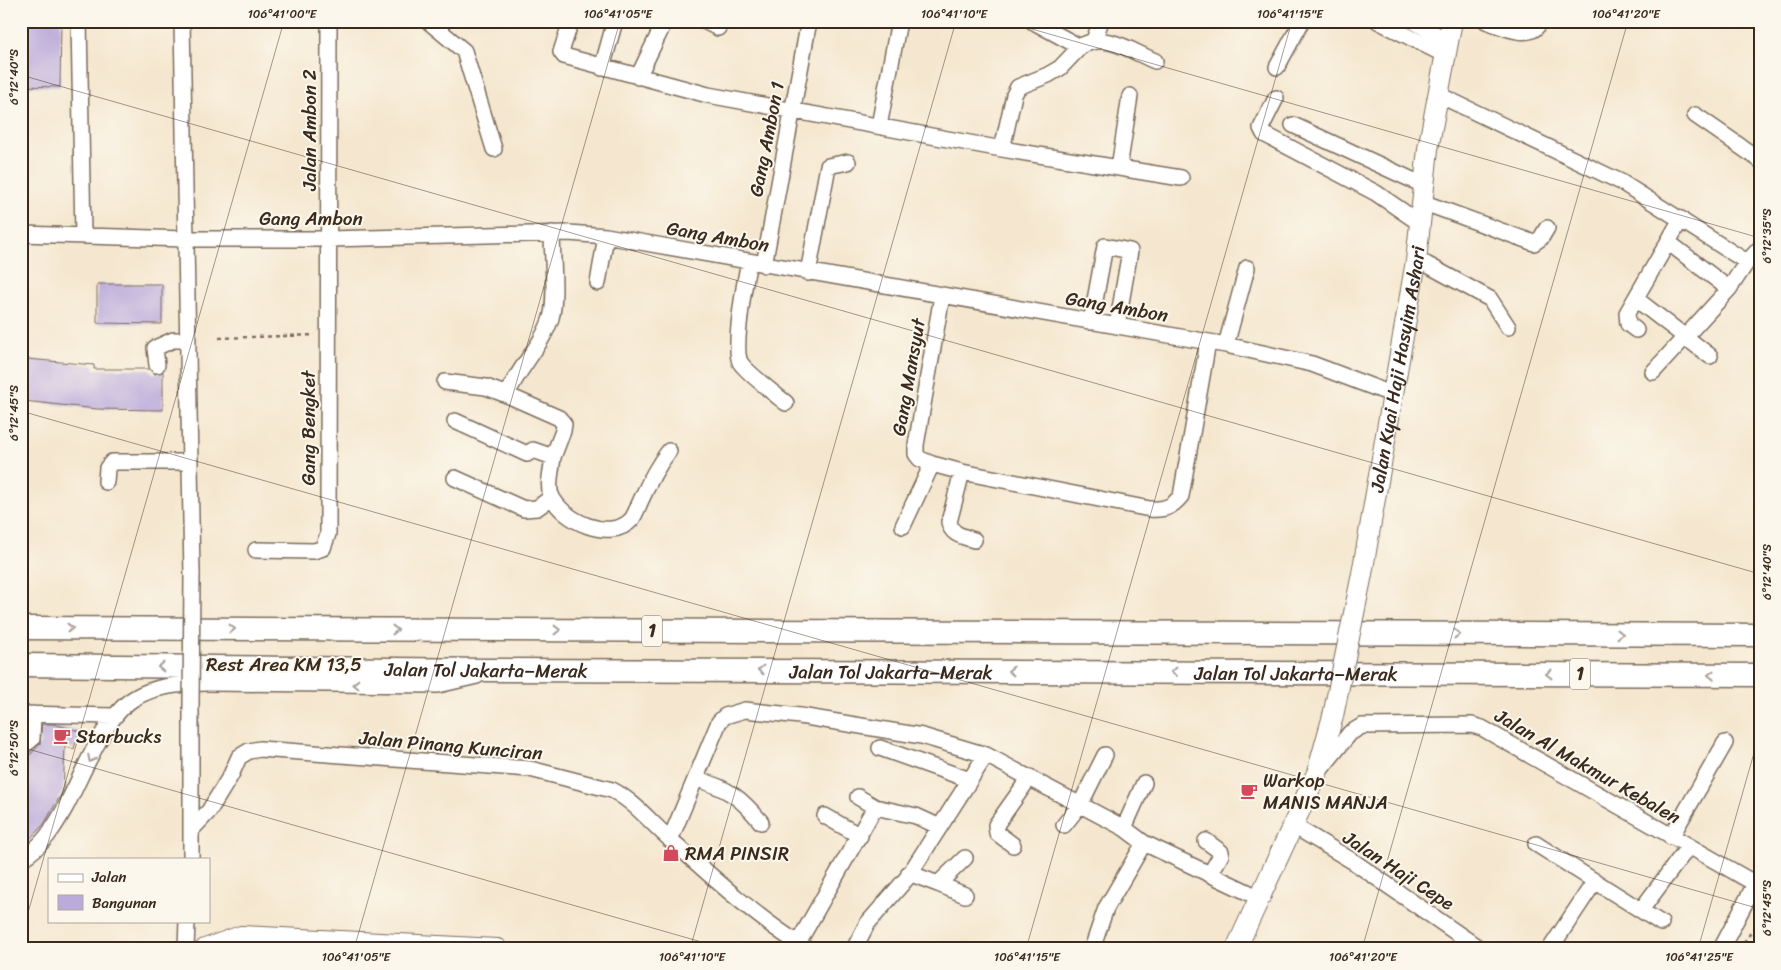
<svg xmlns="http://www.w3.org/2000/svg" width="1781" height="970" viewBox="0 0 1781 970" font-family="Sriracha,sans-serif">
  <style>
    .building { fill: #bbabda }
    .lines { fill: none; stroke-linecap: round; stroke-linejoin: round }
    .minor-casing { stroke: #7c6c5c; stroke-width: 18 }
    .major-casing { stroke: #7c6c5c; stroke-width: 22 }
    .highway-casing { stroke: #7c6c5c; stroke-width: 25 }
    .path { stroke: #7c6c5c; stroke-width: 2.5; stroke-dasharray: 4 4; stroke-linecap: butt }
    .minor { stroke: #fff; stroke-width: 15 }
    .major { stroke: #fff; stroke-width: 20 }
    .highway { stroke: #fff; stroke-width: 22 }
    .minor-bridge-casing { stroke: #7c6c5c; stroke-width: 18; stroke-linecap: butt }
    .major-bridge-casing { stroke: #7c6c5c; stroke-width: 22; stroke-linecap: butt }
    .minor-bridge { stroke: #fff; stroke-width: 15 }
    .major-bridge { stroke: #fff; stroke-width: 20 }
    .oneway { stroke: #a79f9a }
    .ticks { fill: none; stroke: #3b2a1e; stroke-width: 1; stroke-opacity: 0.45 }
    .labels { text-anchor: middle; stroke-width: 4; stroke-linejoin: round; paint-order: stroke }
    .shield { fill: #fbf7ec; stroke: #75685c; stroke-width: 1 }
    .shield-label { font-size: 18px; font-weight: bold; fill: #3b2a1e }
    .street-label { font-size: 19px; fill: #3b2a1e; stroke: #fbf7ec }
    .poi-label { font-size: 19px; fill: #3b2a1e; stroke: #fbf7ec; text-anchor: start }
    .neatline { fill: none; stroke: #3b2a1e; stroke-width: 2 }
    .ticks-label { font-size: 12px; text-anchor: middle; fill: #3b2a1e }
  </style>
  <rect width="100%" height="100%" fill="#fbf7ec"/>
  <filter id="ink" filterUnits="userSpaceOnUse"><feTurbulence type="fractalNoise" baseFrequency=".02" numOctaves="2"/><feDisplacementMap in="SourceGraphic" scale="10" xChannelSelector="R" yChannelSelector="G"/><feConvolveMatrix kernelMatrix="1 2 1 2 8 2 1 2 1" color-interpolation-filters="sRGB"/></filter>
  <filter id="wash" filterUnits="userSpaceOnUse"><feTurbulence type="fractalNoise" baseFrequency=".0096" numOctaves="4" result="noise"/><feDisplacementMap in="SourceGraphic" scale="20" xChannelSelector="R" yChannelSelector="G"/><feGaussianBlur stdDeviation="1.12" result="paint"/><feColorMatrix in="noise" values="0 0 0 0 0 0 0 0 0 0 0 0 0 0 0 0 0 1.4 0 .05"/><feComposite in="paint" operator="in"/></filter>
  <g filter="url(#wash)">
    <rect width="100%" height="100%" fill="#f5e7cf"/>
    <g id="blocks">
      <path class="building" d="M21 21H61L60 87 21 86Z
        M97 284H162V324L97 323Z
        M27 359 94 365V369H149L154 374 163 372V410L97 409 24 401Z
        M42 724H53L79 731 74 749 65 746 63 791 44 824 21 848V757L31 754 40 744Z"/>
    </g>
  </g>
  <g filter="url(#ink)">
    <use href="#blocks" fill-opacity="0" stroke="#7c6c5c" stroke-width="1"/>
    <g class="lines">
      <g class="minor-casing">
        <path id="minor" d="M79 21 83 236
          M182 21 192 575
          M428 21 464 51 494 149
          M571 21 561 52 564 56 708 95 1002 149 1181 178
          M704 21 718 28
          M1032 21 1080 47C1104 31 1131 51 1155 61
          M1378 21 1445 55
          M1413 21 1448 41
          M1486 21C1501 26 1532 42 1540 21
          M1094 40 1101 21
          M1277 67 1302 21
          M602 68 615 21
          M638 77 665 21
          M1437 94 1621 182 1747 262 1760 248
          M1276 98 1261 128 1264 134 1376 193 1421 224
          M1695 115 1760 160
          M1293 125 1423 185
          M879 126 899 21
          M1002 149 1014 95 1018 87 1048 75 1060 68 1080 47
          M1119 168 1130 96
          M1422 202 1534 243 1541 238 1547 228
          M1681 219 1668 242 1729 289
          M552 233C552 256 557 298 551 318 542 346 518 368 507 395L559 418 564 424 563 431 553 457
          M21 234 185 239H329L569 233 606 236 1226 345 1312 364 1394 395
          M1416 261 1426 264 1490 299 1508 327
          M749 262C745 280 733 347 740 362 745 371 776 395 786 403
          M764 265 809 21
          M808 273 828 166 848 162
          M598 283 606 236
          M942 296 916 445V454L920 459 932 464 962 472 1150 509C1165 510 1172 507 1181 496L1208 342
          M1636 299 1710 356
          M1091 322 1105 246 1130 251 1117 326
          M1636 330 1628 324 1627 313 1668 242
          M1226 345 1247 268
          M157 365 155 348 173 340H188
          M1653 372 1729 289 1747 262
          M445 382 486 387 507 395
          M455 421 527 454 533 450 553 457C552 469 547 484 551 495 562 521 611 543 632 519 636 513 639 504 642 498 650 481 657 466 669 451
          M962 472 949 522C951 535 963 536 974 540
          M455 478 524 509 537 508 552 497
          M106 482 107 468 112 462H190
          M903 526 932 464
          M256 550 314 551 323 548 328 534 329 21
          M21 714 113 716
          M21 748 32 739 33 714
          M880 748 970 780
          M1320 770 1350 733 1362 726 1472 725 1482 728 1747 879 1760 882
          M697 779C729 789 740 797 761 822
          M858 797 875 807 916 816 940 827
          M825 816 860 836
          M1064 825 1080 805 1105 755
          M1294 826 1354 862 1480 949
          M193 828 209 811 231 775 239 757 249 751 260 749 530 769 612 790C635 802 651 823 670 839 713 878 758 919 807 949
          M1124 828 1144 783
          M1671 837 1725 743
          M670 840 719 722 725 716 745 710 800 716 922 736 986 755 1124 828 1144 843 1260 898
          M1206 841 1221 852V855L1210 874
          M1536 844 1661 923
          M1013 845 997 833 996 825 1030 777
          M21 859C42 847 54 828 65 808 82 776 104 717 133 699 155 685 183 684 207 683L438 685 477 676
          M191 859V708
          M909 873 938 884 965 858
          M938 884 965 895
          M1641 910 1689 846
          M798 943 875 807
          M186 949 187 921
          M854 949 867 924 907 878 986 755
          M1092 949 1106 908 1144 843
          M1550 949 1595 881
          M1721 949 1756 882"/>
      </g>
      <g class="major-casing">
        <g id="major">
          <path id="s1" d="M1362 574 1416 261 1428 149 1452 21"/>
          <path d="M205 949 241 936 497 949"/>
          <path d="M1236 949 1317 773 1333 716"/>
        </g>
      </g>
      <g class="highway-casing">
        <g id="highway">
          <path d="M21 628 1760 635"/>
          <path id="s2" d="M21 665 490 670 1760 675"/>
        </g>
      </g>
      <path class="path" d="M219 338 315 335
        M1739 949 1760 920"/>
      <use href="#minor" class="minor"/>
      <use href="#major" class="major"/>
      <use href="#highway" class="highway"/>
      <g class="minor-bridge-casing">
        <path id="minor-bridge" d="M191 708 192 575"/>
      </g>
      <g class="major-bridge-casing">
        <path id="major-bridge" d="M1333 716 1362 574"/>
      </g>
      <use href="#minor-bridge" class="minor-bridge"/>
      <use href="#major-bridge" class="major-bridge"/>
    </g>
    <defs><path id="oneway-chevron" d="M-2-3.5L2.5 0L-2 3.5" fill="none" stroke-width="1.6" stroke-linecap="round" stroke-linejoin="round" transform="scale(1.25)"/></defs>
    <g class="oneway">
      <use href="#oneway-chevron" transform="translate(70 628)"/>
      <use href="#oneway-chevron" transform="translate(232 629)"/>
      <use href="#oneway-chevron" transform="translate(395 630)"/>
      <use href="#oneway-chevron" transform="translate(557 630)"/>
      <use href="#oneway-chevron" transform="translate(1457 634)"/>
      <use href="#oneway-chevron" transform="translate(1620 634)"/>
      <use href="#oneway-chevron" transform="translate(161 667) rotate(-179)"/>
      <use href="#oneway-chevron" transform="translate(761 670) rotate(-180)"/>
      <use href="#oneway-chevron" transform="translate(1011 671) rotate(-180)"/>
      <use href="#oneway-chevron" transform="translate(1174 672) rotate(-180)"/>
      <use href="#oneway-chevron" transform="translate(1549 674) rotate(-180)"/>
      <use href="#oneway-chevron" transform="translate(1711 675) rotate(-180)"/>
      <use href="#oneway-chevron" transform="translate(356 684) rotate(-179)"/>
      <use href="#oneway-chevron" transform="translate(91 759) rotate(117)"/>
    </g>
  </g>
  <path class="ticks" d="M1004 21 1760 238M21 75 1760 574M21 411 1760 909M21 747 726 949M21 937 284 21M354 949 620 21M690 949 956 21M1026 949 1292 21M1362 949 1628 21M1698 949 1760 732"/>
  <defs>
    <g id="cafe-bare" transform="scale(1.35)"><path d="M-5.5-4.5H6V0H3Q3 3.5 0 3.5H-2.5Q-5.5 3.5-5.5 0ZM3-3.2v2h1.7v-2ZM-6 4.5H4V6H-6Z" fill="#d1495b" stroke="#fbf7ec" stroke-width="2.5" paint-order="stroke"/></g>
    <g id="shop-bare" transform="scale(1.35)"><path d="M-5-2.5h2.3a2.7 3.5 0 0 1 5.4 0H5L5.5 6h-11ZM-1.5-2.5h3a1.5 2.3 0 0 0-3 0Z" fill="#d1495b" stroke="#fbf7ec" stroke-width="2.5" paint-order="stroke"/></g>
  </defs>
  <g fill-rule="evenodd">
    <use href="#cafe-bare" x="62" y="736"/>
    <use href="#cafe-bare" x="1249" y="791"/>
    <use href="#shop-bare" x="671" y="853"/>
  </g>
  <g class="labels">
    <g class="shield">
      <rect x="642" y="615.5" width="20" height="31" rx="4"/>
      <rect x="1570" y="658.5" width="20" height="31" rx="4"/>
    </g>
    <g class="shield-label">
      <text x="652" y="637">1</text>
      <text x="1580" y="680">1</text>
    </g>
    <g class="street-label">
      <text transform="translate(309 130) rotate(-90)" y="7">Jalan Ambon 2</text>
      <text transform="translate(766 139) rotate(-79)" y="7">Gang Ambon 1</text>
      <text x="311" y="225">Gang Ambon</text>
      <text transform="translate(718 236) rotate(10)" y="7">Gang Ambon</text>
      <text transform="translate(1117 306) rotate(10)" y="7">Gang Ambon</text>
      <text dy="7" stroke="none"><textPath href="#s1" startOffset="208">Jalan Kyai Haji Hasyim Ashari</textPath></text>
      <text transform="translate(908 377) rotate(-80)" y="7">Gang Mansyut</text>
      <text transform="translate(308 428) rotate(-90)" y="7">Gang Bengket</text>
      <text x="284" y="671">Rest Area KM 13,5</text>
      <text dy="7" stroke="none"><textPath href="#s2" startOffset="465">Jalan Tol Jakarta–Merak</textPath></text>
      <text dy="7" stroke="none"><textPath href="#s2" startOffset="870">Jalan Tol Jakarta–Merak</textPath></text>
      <text dy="7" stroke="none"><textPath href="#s2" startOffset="1275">Jalan Tol Jakarta–Merak</textPath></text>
      <text transform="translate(451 745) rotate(5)" y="7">Jalan Pinang Kunciran</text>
      <text transform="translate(1588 766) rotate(30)" y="7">Jalan Al Makmur Kebalen</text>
      <text transform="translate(1399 870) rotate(33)" y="7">Jalan Haji Cepe</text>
    </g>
    <g class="poi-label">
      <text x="76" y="743">Starbucks</text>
      <text x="1263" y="787">Warkop<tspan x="1263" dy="22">MANIS MANJA</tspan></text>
      <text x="685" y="860">RMA PINSIR</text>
    </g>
  </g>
  <rect width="1781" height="970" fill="none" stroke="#fbf7ec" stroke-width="55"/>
  <rect x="48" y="858" width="162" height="65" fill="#fbf7ec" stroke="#aea59a"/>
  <rect x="58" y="874" width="25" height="8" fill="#ffffff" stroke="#aea59a"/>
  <text x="92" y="882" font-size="15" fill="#3b2a1e">Jalan</text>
  <rect x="58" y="895" width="25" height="15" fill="#bbabda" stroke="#aea59a"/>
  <text x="92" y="908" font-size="15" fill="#3b2a1e">Bangunan</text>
  <rect x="28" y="28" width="1726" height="914" class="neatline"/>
  <g class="ticks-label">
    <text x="282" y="18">106°41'00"E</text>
    <text x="618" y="18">106°41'05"E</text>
    <text x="954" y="18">106°41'10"E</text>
    <text x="1290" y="18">106°41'15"E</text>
    <text x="1626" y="18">106°41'20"E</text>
    <text transform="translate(14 77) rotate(-90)" y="4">6°12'40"S</text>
    <text transform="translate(1767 236) rotate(-90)" y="4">6°12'35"S</text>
    <text transform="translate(14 413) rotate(-90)" y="4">6°12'45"S</text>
    <text transform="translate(1767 572) rotate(-90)" y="4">6°12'40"S</text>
    <text transform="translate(14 748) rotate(-90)" y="4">6°12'50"S</text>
    <text transform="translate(1767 908) rotate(-90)" y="4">6°12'45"S</text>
    <text x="356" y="961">106°41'05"E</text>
    <text x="692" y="961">106°41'10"E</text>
    <text x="1027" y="961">106°41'15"E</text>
    <text x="1363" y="961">106°41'20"E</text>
    <text x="1699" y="961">106°41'25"E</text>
  </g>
</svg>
